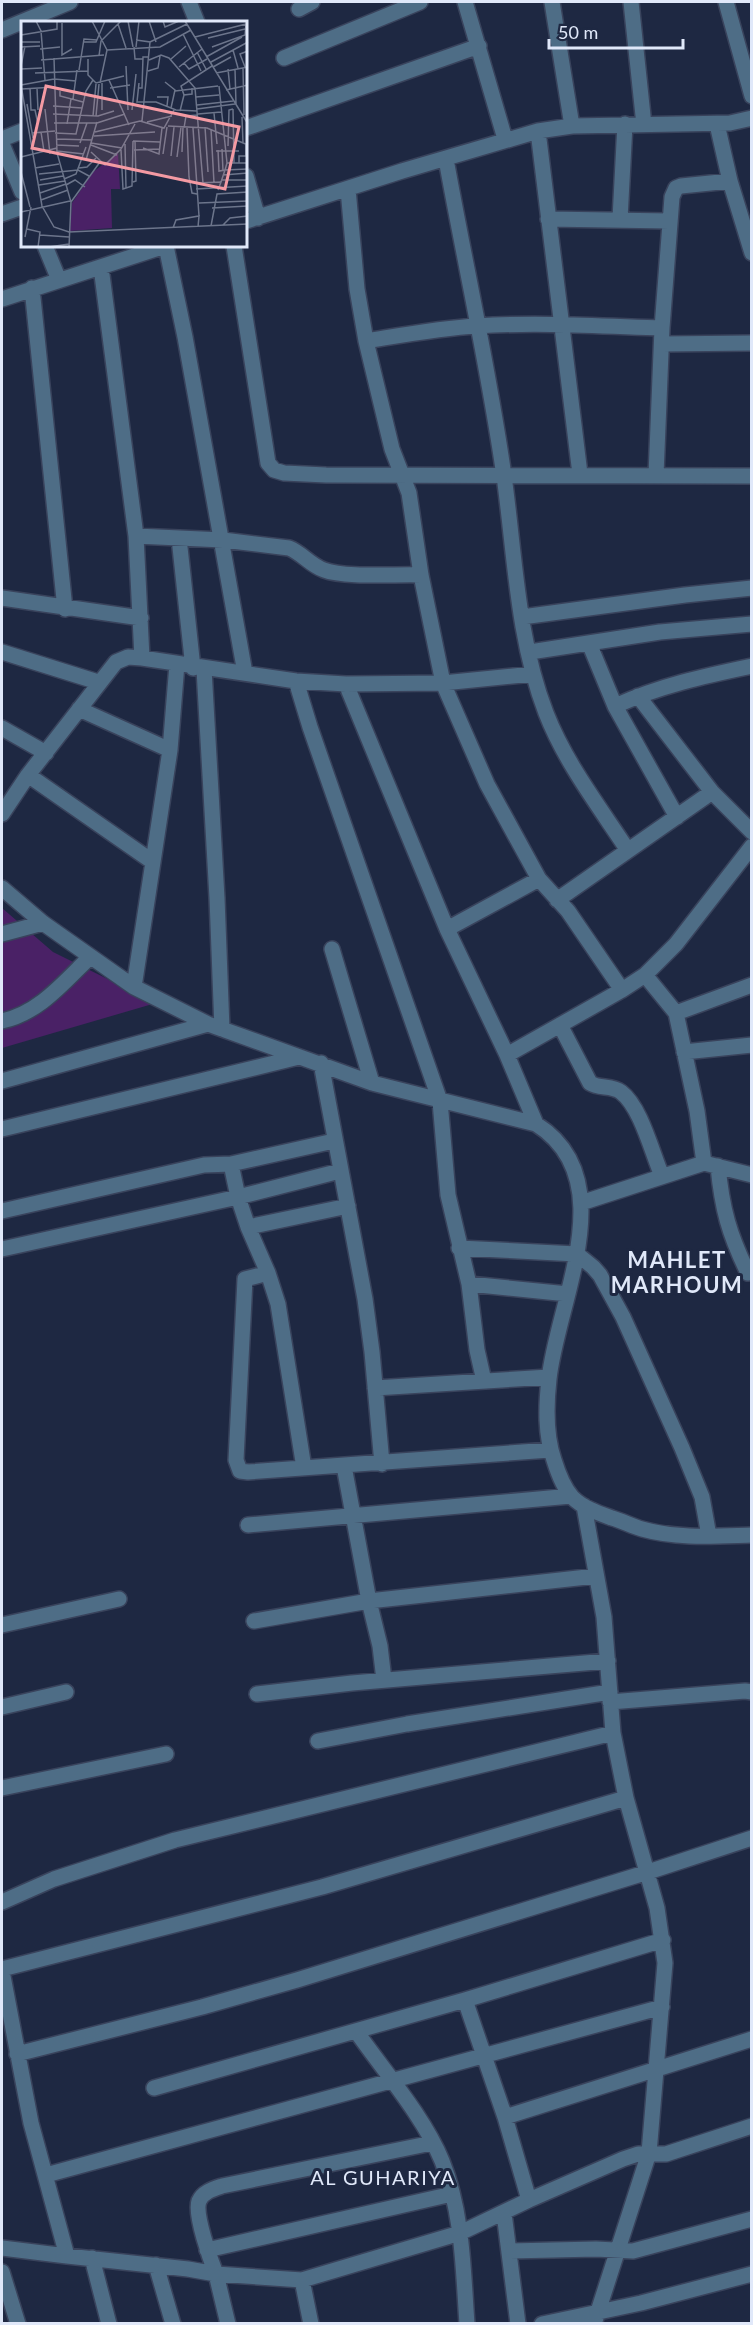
<svg xmlns="http://www.w3.org/2000/svg" width="753" height="2325" viewBox="0 0 753 2325" font-family="Lato,sans-serif">
  <style>
    .green { fill: #4a2166 }
    .lines { fill: none; stroke-linecap: round; stroke-linejoin: round }
    .minor-casing { stroke: #39435c; stroke-width: 18 }
    .minor { stroke: #4e6d86; stroke-width: 15 }
    .labels { text-anchor: middle; stroke-width: 6; stroke-linejoin: round; paint-order: stroke }
    .quarter-label { font-size: 20px; letter-spacing: 1.5px; fill: #e0e8f9; stroke: #1e2842 }
    .district-label { font-size: 22px; font-weight: bold; letter-spacing: 1.5px; fill: #e0e8f9; stroke: #1e2842 }
    .inset-road { fill: none; stroke: #6c758b; stroke-width: 1.5 }
    .view { fill: #f49aa3; fill-opacity: 0.15; stroke: #f49aa3; stroke-width: 3 }
    .inset-edge { fill: none; stroke: #e0e8f9; stroke-width: 3 }
  </style>
  <rect width="100%" height="100%" fill="#1e2842"/>
  <path class="green" d="M2 908 53 952 156 1003 2 1048Z"/>
  <g class="lines">
    <g class="minor-casing">
      <path id="minor" d="M189 2 197 22
        M465 2 505 139
        M552 2 572 126
        M631 2 644 125
        M726 2 752 96
        M299 9 312 2
        M2 30 70 2
        M284 58 420 2
        M717 124 730 181 752 253
        M246 128 479 46
        M538 131 580 474
        M2 139 22 131
        M2 144 22 192
        M446 159C465 264 489 370 504 476 515 555 517 638 546 713 565 762 598 805 627 849
        M246 176 258 218
        M348 189 357 289 366 341 392 449 409 493 421 575 443 683 487 784 539 879 568 911 622 990
        M2 214 22 207
        M548 219 669 221
        M620 219 625 124
        M246 221 402 171 538 131 572 126 730 123 752 118
        M45 246 59 280
        M166 246 185 337 245 673
        M234 246 268 463 274 470 284 473 326 475 752 476
        M101 267 136 536
        M32 288 65 609
        M2 299 165 246
        M366 341C403 335 440 328 477 326 538 322 601 326 662 328
        M662 344 752 343
        M656 475 662 328 672 197 676 188 681 186 730 181
        M179 538 193 668
        M2 598 141 618
        M522 617 685 595 752 588
        M589 643 615 706 677 817
        M2 652 98 682
        M530 652 660 632 752 624
        M142 658 136 536 223 540 289 548C302 553 310 565 324 570 345 578 396 574 421 575
        M204 669 217 898 222 1029
        M296 681 310 727 440 1101 448 1195 469 1284 477 1350 484 1381
        M346 684 447 929 507 1055 536 1124
        M638 696 712 792 752 832
        M615 706C659 686 704 676 752 666
        M79 709 170 750
        M2 728 46 753
        M28 775 153 862
        M2 814 28 775 116 662 128 657 142 658 296 681 346 684 443 683 533 674
        M2 888 43 923 134 987 208 1024 372 1083 536 1124C624 1179 557 1302 549 1379 546 1406 545 1434 554 1460 558 1473 563 1487 572 1497 583 1508 598 1513 612 1518 622 1521 632 1526 642 1529 677 1539 716 1536 752 1535
        M557 900 712 792
        M447 929 539 879
        M2 934 43 923
        M332 949 372 1083
        M645 975 676 1013 697 1111 704 1163
        M134 987 170 750 177 664
        M676 1013 752 985
        M2 1021C39 1013 63 983 90 957
        M560 1025 590 1083C599 1089 612 1085 621 1092 641 1107 652 1153 662 1176
        M684 1052 752 1045
        M507 1055 622 990 645 975 676 944 752 846
        M321 1063 365 1299 372 1352 382 1464
        M2 1081 208 1024
        M2 1129 299 1057
        M231 1164 238 1197 248 1227 268 1273 278 1304 304 1468
        M718 1166C722 1209 729 1234 748 1273L752 1272
        M581 1203 704 1163 752 1175
        M2 1211 204 1165 231 1164 334 1141
        M248 1227 348 1206
        M459 1248 577 1254 593 1267 600 1275 623 1317 682 1448 702 1497 709 1536
        M2 1249 238 1197 340 1171
        M268 1273 245 1279 236 1460 240 1471 248 1472 550 1450
        M469 1284 568 1294
        M375 1388 549 1377
        M344 1466 369 1601 380 1646 384 1680
        M584 1506 604 1617 613 1733 626 1798 657 1908 665 1963 649 2153 594 2324
        M248 1525 571 1496
        M254 1621 369 1601 596 1576
        M2 1625 119 1599
        M257 1694 352 1683 608 1661
        M610 1702 745 1691 752 1692
        M2 1707 66 1692
        M318 1741 407 1724 610 1692
        M2 1788 166 1754
        M2 1902 54 1879 175 1840 613 1733
        M2 1969 322 1887 626 1798
        M2 1971 31 2123 67 2256 2 2248
        M465 2000 505 2117 529 2200
        M356 2031C384 2071 424 2117 442 2161 463 2213 463 2269 467 2324
        M17 2054 202 2007 297 1980 648 1872 752 1838
        M154 2088 465 2000 663 1940
        M505 2117 752 2039
        M46 2175 662 2007
        M504 2213 518 2324
        M207 2250 452 2194
        M510 2251 596 2249 633 2251 752 2219
        M67 2256 188 2269 216 2274 228 2324
        M92 2258 109 2324
        M156 2265 173 2324
        M2 2272 18 2324
        M302 2280 460 2233 529 2200 623 2159 638 2154H666L752 2126
        M311 2324 302 2280 216 2274C211 2261 194 2214 199 2201 203 2192 213 2189 222 2186L432 2143
        M542 2324 641 2303 752 2274"/>
    </g>
    <use href="#minor" class="minor"/>
  </g>
  <g class="labels">
    <g class="quarter-label">
      <text x="383" y="2185">AL GUHARIYA</text>
    </g>
    <g class="district-label">
      <text x="677" y="1268">MAHLET<tspan x="677" dy="25">MARHOUM</tspan></text>
    </g>
  </g>
  <g transform="translate(21 21)">
    <rect width="226" height="226" fill="#1e2842"/>
    <path d="M97 132 99 168H90L91 207 49 210 51 182 72 151Z" fill="#4a2166"/>
    <path class="inset-road" d="M15 0 20 10 24 59M71 0 86 29 79 62M107 0 112 26M128 0 135 21M142 0 144 6 158 0M164 0 227 103M41 2V34L51 28M97 3 105 27M162 13 180 50M0 14 36 8V0M174 16 225 3M187 17 224 8M115 19 129 21 121 100M0 21H19M62 21H75L84 0M129 21 166 3M0 26 19 25M113 26 114 38H122M115 26 118 0M191 26 224 14 225 3M19 28 39 26M86 29 139 26 170 9M212 29 217 47M176 31 185 48M78 35 80 20 100 0M185 36 221 16M33 37 36 132 50 181 48 226M67 38V54L75 62 103 55M150 38 165 25M20 39 83 34M128 39 140 34 148 37 174 67 182 162M190 41 227 21M163 42 168 48 186 38M0 45 4 25M105 45 107 89M158 46 181 28M192 46 210 36M224 46 219 33 227 30M222 47 223 94M0 48 21 47M207 48 209 68M214 48 215 83M58 49 63 18 76 19M127 50 137 47 139 35M14 52 67 50M195 52 227 46M88 59 108 104M144 61 154 69 150 87M118 62 116 81H135L155 89 176 90M0 64 21 185 33 206 48 211 227 203M0 64 33 58 55 60M198 65 206 142M9 67 10 89H14L17 103M16 67 17 89M89 67 109 64M118 67H121L122 36H128M1 68 34 66M205 69 227 64M39 70V75L62 81M154 70 197 65M163 74 160 65 191 45M136 76H147L146 85M175 76 198 74M52 78 56 49M6 83 12 117M176 84 212 80M32 85 61 87M24 88 29 133M176 88 214 83M212 88 213 142M81 89V62M111 89 115 53M159 90 163 74 171 73V67M193 92 196 123M32 93 77 95 93 90M177 93 200 91M72 95 75 63M75 95 78 63M221 96 222 122M126 101 151 95M33 102H76L104 93M46 103 50 78M226 103V124M147 105 186 107 227 124M184 106 187 151M163 107 165 95 177 94M166 107 168 156 171 172 176 173M172 107 178 195M190 108 193 162M20 111 23 130M74 111 119 100 143 107 153 89M11 112 34 110M34 112 55 113 65 70 72 59M73 115 134 111M35 118 71 119M112 120 139 121M59 122 66 102M70 122 101 127M104 123 105 167M35 124 58 125M70 124 96 134M207 125 208 89 212 88M122 127 138 133 141 107M201 128 202 150M100 129 102 168 105 167M113 129 139 128M197 129 198 150 204 149 206 142H227M36 130 63 133M195 130H218M70 131 84 144 100 128 114 103M161 131 162 106M142 133 146 106M150 135 153 106M0 136 36 127M156 136 160 106M65 139 76 101M218 142V135H225V124M14 147 38 143M58 147 66 146 75 137M0 151 9 186M18 153 57 149 68 155M202 154 227 152M43 158 55 153 65 126M19 159 42 155M200 159H227M112 161 115 160 114 120M200 161 204 149 227 148M175 162 200 161 197 169M18 164 44 160M45 164 54 159 64 166M105 167 111 165 112 120M175 168 227 165M19 172 45 163M20 179 47 169M50 181 79 141M178 182 227 180M191 187 227 185M0 191 49 180M202 204 209 197 227 195M190 205 196 173 227 171M152 207 155 199 178 195 177 206M6 208 19 211 17 226M19 214 48 216M4 216 10 186M28 226 48 223"/>
    <path class="view" d="M25 65 218 106 204 168 11 127Z"/>
    <rect width="226" height="226" class="inset-edge"/>
  </g>
  <rect width="753" height="2325" fill="none" stroke="#e0e8f9" stroke-width="6"/>
  <path d="M549 39v9h134v-9" fill="none" stroke="#e0e8f9" stroke-width="3"/>
  <text x="558" y="39" font-size="18" fill="#e0e8f9" stroke="#1e2842" stroke-width="4.5" paint-order="stroke">50 m</text>
</svg>
